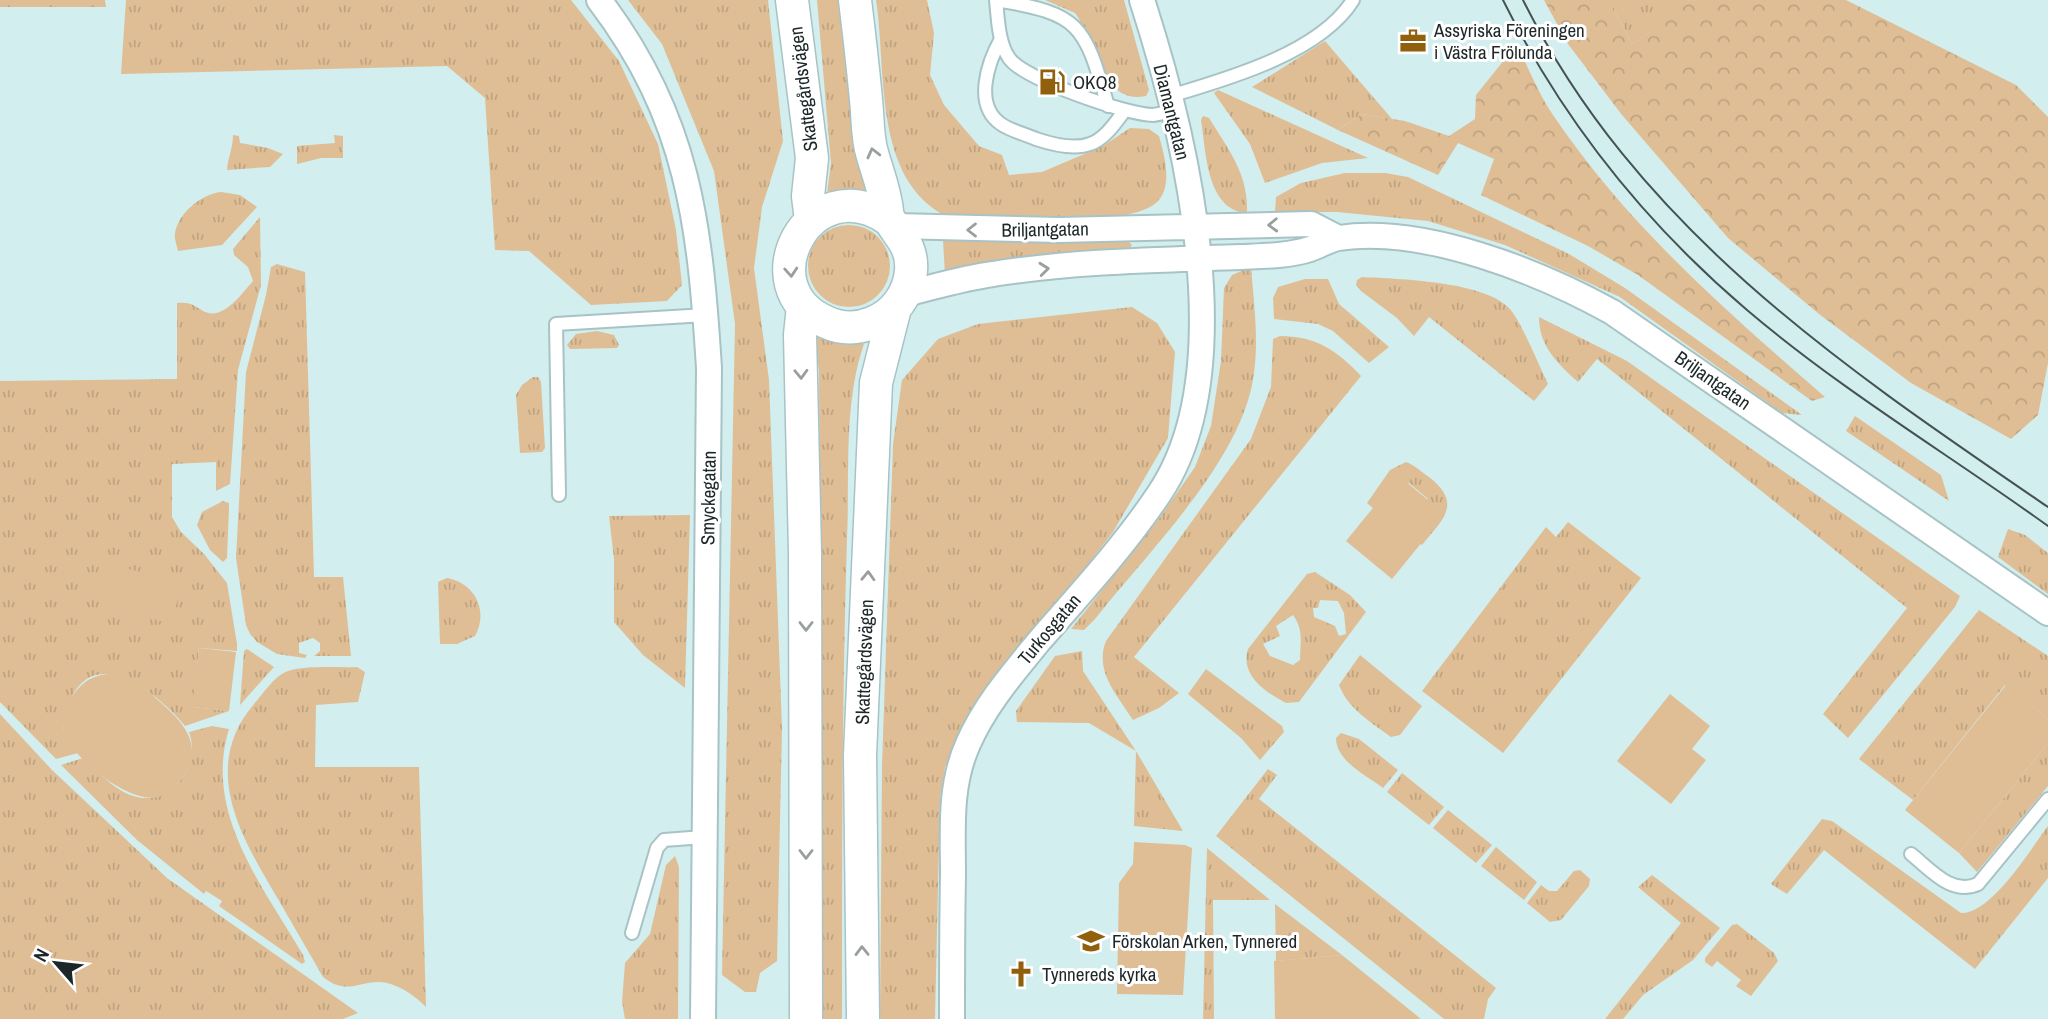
<svg xmlns="http://www.w3.org/2000/svg" width="2048" height="1019" viewBox="0 0 2048 1019" font-family="'Archivo Narrow',sans-serif">
  <style>
    .grass { fill: url(#grass-tufts); fill-rule: evenodd }
    .forest { fill: url(#forest-crowns) }
    .park { fill: #dfbe95 }
    .lines { fill: none; stroke-linecap: round; stroke-linejoin: round }
    .service-casing { stroke: #a8c3c5; stroke-width: 16 }
    .minor-casing { stroke: #a8c3c5; stroke-width: 28 }
    .tertiary-casing { stroke: #a8c3c5; stroke-width: 35 }
    .service { stroke: #fff; stroke-width: 12 }
    .minor { stroke: #fff; stroke-width: 24 }
    .tertiary { stroke: #fff; stroke-width: 32 }
    .tram { stroke: #445253; stroke-width: 2 }
    .oneway { stroke: #999e9e }
    .labels { text-anchor: middle; stroke-width: 6; stroke-linejoin: round; paint-order: stroke }
    .poi-label { font-size: 19px; fill: #1d2728; stroke: #fff; text-anchor: start }
    .street-label { font-size: 19px; fill: #1d2728; stroke: #fff }
  </style>
  <defs>
    <pattern id="grass-tufts" width="24" height="20" patternUnits="userSpaceOnUse" patternTransform="scale(1.75)"><rect width="24" height="20" fill="#dfbe95"/><path d="M3 7l-1-3M5 7V3M7 7l1-3M15 17l-1-3M17 17v-4M19 17l1-3" fill="none" stroke="#bfa380"/></pattern>
    <pattern id="forest-crowns" width="20" height="18" patternUnits="userSpaceOnUse" patternTransform="scale(1.75)"><rect width="20" height="18" fill="#dfbe95"/><path d="M2 6a3 3 0 1 1 6 0M12 15a3 3 0 1 1 6 0" fill="none" stroke="#bfa380"/></pattern>
  </defs>
  <rect width="100%" height="100%" fill="#d2eeef"/>
  <path class="grass" d="M0 0H105L106 7H0Z
    M126 0H571L619 61 658 144 676 230 682 285 667 301 591 305 529 251 495 250 485 98 447 66 121 74Z
    M628 0H768L783 141 762 207 754 268 769 380 782 728 777 961 760 973 756 992H745L722 975 735 324 714 171 662 44Z
    M817 0H841L868 194H827L831 163Z
    M876 0H927L934 33 930 75 944 105 979 146 1002 155 1009 175 1042 172 1103 146 1130 128 1149 129 1159 136C1164 154 1174 187 1156 203 1126 229 991 219 948 217 872 181 887 70 876 0Z
    M1045 0H1124L1149 90 1146 96C1101 106 1094 38 1075 13Z
    M1614 0H1690L1678 14 1632 44 1614 10Z
    M1325 41 1392 119 1362 114 1338 130 1252 87Z
    M1218 90 1368 158 1322 163 1265 183 1250 144 1214 93Z
    M1203 116 1209 118C1228 149 1248 173 1247 211L1245 213C1206 208 1206 150 1201 120Z
    M233 135 239 136 240 143 268 148 283 154 270 167 227 170C228 157 233 148 233 135Z
    M334 135 343 136V158H321L297 164V146L335 143Z
    M1345 173H1385L1408 177 1569 254 1625 288 1802 415 1782 413 1620 297 1505 245 1428 221 1337 212H1275L1276 197 1301 183Z
    M221 192 240 195 257 207 222 245 178 251C177 246 174 238 175 233 179 212 202 194 221 192Z
    M260 217 261 285 238 370 230 484 216 491V462L172 464V517L181 532 204 554 227 583 237 644V651L199 648 193 707 229 711 185 726C146 680 77 636 63 728L78 753 56 759 0 702V381L177 379V303C191 302 193 305 203 311 223 322 242 293 253 281L248 267 234 255 233 249Z
    M808 266a41 41 0 1 1 82 0a41 41 0 1 1-82 0Z
    M1126 239 1132 245 1126 255 945 275 943 240Z
    M277 264 305 272 314 577H343L351 656H314L320 651V643L313 638 299 643V653L307 655 305 658 277 654 257 642 250 634 246 625 236 558 246 372 266 295 271 267Z
    M1251 267C1254 305 1260 347 1252 385 1235 467 1147 553 1095 619L1084 630 1071 629 1158 520 1195 467 1211 426 1221 361 1224 288 1232 275Z
    M1362 277C1398 279 1481 281 1508 307 1520 318 1539 366 1548 384L1534 401 1429 317 1414 336 1397 318 1361 291 1356 285 1357 280Z
    M1305 279H1328L1339 304 1389 347 1369 363 1333 331 1318 324 1274 319 1273 298 1278 287Z
    M1132 307 1157 323 1175 352 1168 438 1113 532 963 726 945 767 940 799 935 1019H880L882 766 893 444 902 380 938 339 978 324Z
    M1539 317 1627 361 1960 596 1955 607 1848 738 1823 714 1907 608 1597 359 1578 382C1557 363 1539 346 1539 317Z
    M597 331 614 335 619 345 617 348 570 349 567 345 576 334Z
    M819 336 864 344C843 404 850 476 847 539 842 699 842 859 842 1019H823L819 370 814 339Z
    M1280 336C1315 336 1337 350 1361 376L1134 657 1179 693 1159 708 1133 720C1117 695 1094 671 1106 641L1251 439 1271 387 1273 339Z
    M533 377H538L541 382 545 448 542 452 520 453 516 395 522 385Z
    M1855 416 1941 475 1949 501 1846 431Z
    M1406 462C1415 465 1421 472 1429 477 1463 504 1443 519 1422 545L1402 531 1428 499 1409 483 1382 516 1367 503 1390 470Z
    M223 501 229 503V508L227 558 223 562 210 550 197 525 202 512Z
    M690 515V516L685 688 643 655 614 622V559L609 516Z
    M1568 522 1641 578 1503 753 1422 691 1546 527 1556 537Z
    M2008 529 2025 535 2048 553V594L1998 557Z
    M1315 572 1350 595 1366 612 1299 702 1286 703C1265 692 1240 675 1248 649L1307 574ZM1320 600 1338 601 1344 613 1346 634 1339 636 1335 626 1314 617 1313 608H1318ZM1293 615C1304 630 1300 643 1300 660L1293 665 1270 656 1263 644 1280 636 1276 626Z
    M447 578C475 583 489 611 475 636L457 644H440L438 582Z
    M1979 610 2048 656V719L2005 685 1913 800 1859 759Z
    M247 649 274 667 240 705 244 651Z
    M1082 651 1083 671 1136 751 1183 831 1134 826 1136 751 1089 723 1017 722 1016 711 1055 656Z
    M1360 655 1422 706 1400 735 1391 737C1371 722 1348 709 1339 685Z
    M357 667 365 672 358 702 316 705 315 767H419L426 1007C415 996 403 987 387 983 362 977 349 998 323 977 308 951 293 925 278 899 242 838 199 769 254 704 263 694 275 675 288 671 308 665 336 668 357 667Z
    M1206 669 1282 726 1284 732 1260 760 1241 738 1188 694Z
    M0 714 52 770 167 878 358 1013 343 1019H0Z
    M212 726 229 729C203 813 263 886 303 955L305 962 302 964 219 906 222 901 206 891 204 894 137 840 61 765 83 758C97 770 112 788 130 795 169 810 202 767 189 732Z
    M1341 733 1359 739 1398 770 1383 788C1366 775 1336 761 1336 738Z
    M2048 743V786L1977 872 1959 853Z
    M1268 769 1277 775 1259 799 1496 988 1488 999 1484 1019H1444L1216 836Z
    M1402 773 1444 807 1429 825 1387 792Z
    M1448 810 1492 845 1476 863 1433 828Z
    M1822 819 1832 821 1961 913C1991 914 2030 850 2048 826V878L1975 969 1824 850 1787 894 1771 884Z
    M1496 847 1537 882 1524 900 1481 866Z
    M1207 848 1270 900H1213L1214 1019H1203Z
    M675 856 679 867 678 1019H625L622 1002 625 963 650 934 666 865Z
    M1580 870 1590 879 1589 886 1561 920 1550 922 1527 903 1541 885 1549 891H1557L1574 871Z
    M1652 875 1720 928 1693 960 1643 995 1623 1019H1605L1681 923 1638 887Z
    M1275 904 1342 955 1276 961Z
    M1737 924 1774 953 1778 961 1751 996 1736 986 1741 980 1717 961 1712 967 1705 962V958L1732 925Z"/>
  <path class="forest" d="M1544 0H1614V10L1632 44 1677 14 1690 0H1846L2016 85 2048 117V363L2038 415 2011 439 1911 383 1819 314 1728 238 1622 115 1568 44Z
    M1517 44C1528 68 1539 94 1553 115 1627 225 1726 311 1825 397L1812 401 1638 275 1588 246 1481 195 1494 159 1458 143 1438 175 1338 130 1362 114 1405 121 1449 136 1475 119 1476 95Z"/>
  <path class="park" d="M1399 476 1445 514 1392 579 1346 541Z
    M112 564 182 584 171 624 100 604Z
    M199 648 236 652 229 711 192 707Z
    M108 674C129 674 144 687 159 701 183 722 205 745 183 777 176 786 170 794 158 797 130 804 75 760 65 735 60 721 65 706 73 695 82 682 93 675 108 674Z
    M2006 685 2048 719V743L1959 853 1905 810Z
    M1670 694 1710 726 1692 749 1706 760 1671 804 1617 761Z
    M1134 842 1185 845 1192 848 1183 995 1117 994 1119 883 1133 864Z
    M1342 955 1421 1019H1275L1274 961Z"/>
  <g class="lines">
    <g class="service-casing">
      <path id="service" d="M996 0C998 18 998 42 1009 58 1023 79 1127 115 1153 115 1160 114 1168 112 1175 110
        M996 0C1082 14 1084 25 1108 106
        M1001 39C988 62 973 105 1001 124 1011 131 1025 134 1036 139 1051 144 1074 150 1090 144 1105 139 1116 122 1125 110
        M1170 96C1227 79 1320 53 1353 0
        M559 495 556 324 706 315
        M1911 854C1931 870 1952 896 1978 884L2048 799
        M632 933 657 848 664 840 704 837"/>
    </g>
    <g class="minor-casing">
      <path id="minor" d="M599 0C689 118 700 225 709 368L703 1019
        M896 226 1059 230 1311 224 1338 238
        M905 294C934 287 963 278 993 274 1075 261 1159 260 1241 257 1263 256 1289 256 1310 249 1320 246 1329 239 1339 238 1423 225 1540 272 1612 312L2048 613
        M952 1019C952 971 952 923 953 875 953 830 949 786 968 744 985 705 1013 673 1040 640 1080 594 1125 545 1159 494 1243 370 1185 133 1142 0"/>
    </g>
    <g class="tertiary-casing">
      <path id="tertiary" d="M792 0 812 158 808 196 811 221
        M855 0C859 33 863 67 866 100 868 117 867 137 872 153 877 171 883 186 886 204 887 208 887 216 889 219 900 237 913 247 911 271 909 294 894 315 872 323 857 329 841 329 826 322 746 288 810 166 888 219
        M803 306 800 335 805 553 806 1019
        M863 1019 860 755 876 383 895 308"/>
    </g>
    <use href="#service" class="service"/>
    <use href="#minor" class="minor"/>
    <use href="#tertiary" class="tertiary"/>
    <path class="tram" d="M1503 0C1562 119 1646 224 1747 310 1841 390 1948 454 2048 526
      M1523 0C1637 229 1843 367 2048 507"/>
  </g>
  <defs><path id="oneway-chevron" d="M-2-3.5L2.5 0L-2 3.5" fill="none" stroke-width="1.6" stroke-linecap="round" stroke-linejoin="round" transform="scale(1.75)"/></defs>
  <g class="oneway">
    <use href="#oneway-chevron" transform="translate(873 153) rotate(-104)"/>
    <use href="#oneway-chevron" transform="translate(1273 225) rotate(178)"/>
    <use href="#oneway-chevron" transform="translate(972 230) rotate(-180)"/>
    <use href="#oneway-chevron" transform="translate(1044 269) rotate(-6)"/>
    <use href="#oneway-chevron" transform="translate(791 272) rotate(86)"/>
    <use href="#oneway-chevron" transform="translate(801 374) rotate(88)"/>
    <use href="#oneway-chevron" transform="translate(868 576) rotate(-88)"/>
    <use href="#oneway-chevron" transform="translate(806 626) rotate(90)"/>
    <use href="#oneway-chevron" transform="translate(806 854) rotate(90)"/>
    <use href="#oneway-chevron" transform="translate(862 951) rotate(-91)"/>
  </g>
  <defs>
    <g id="office-bare" transform="scale(2.1)"><path d="M-6-3h4V-5.5h4V-3h4V5H-6ZM-1-4.5V-3h2v-1.5ZM-6 0V1H6V0Z" fill="#90600d" stroke="#fff" stroke-width="2.5" paint-order="stroke"/></g>
    <g id="fuel-bare" transform="scale(2.1)"><path d="M-5.5-6h7V0h2V4h1.3V-2.5L3-4.5l.8-.8L6-3V5H2.5V1h-1V6h-7ZM-4.2-4.7v3.2H.2V-4.7Z" fill="#90600d" stroke="#fff" stroke-width="2.5" paint-order="stroke"/></g>
    <g id="school-bare" transform="scale(2.1)"><path d="M0-5L7-2L0 1L-7-2ZM-4 1L0 2.5L4 1V4Q0 6-4 4Z" fill="#90600d" stroke="#fff" stroke-width="2.5" paint-order="stroke"/></g>
    <g id="church-bare" transform="scale(2.1)"><path d="M-1.2-6h2.4v3.5h3.3v2.4h-3.3V6h-2.4V-.1h-3.3v-2.4h3.3Z" fill="#90600d" stroke="#fff" stroke-width="2.5" paint-order="stroke"/></g>
  </defs>
  <g fill-rule="evenodd">
    <use href="#office-bare" x="1413" y="41"/>
    <use href="#fuel-bare" x="1052" y="82"/>
    <use href="#school-bare" x="1091" y="941"/>
    <use href="#church-bare" x="1021" y="974"/>
  </g>
  <g class="labels">
    <g class="poi-label">
      <text x="1434" y="37">Assyriska Föreningen<tspan x="1434" dy="22">i Västra Frölunda</tspan></text>
      <text x="1073" y="89">OKQ8</text>
      <text x="1112" y="948">Förskolan Arken, Tynnered</text>
      <text x="1042" y="981">Tynnereds kyrka</text>
    </g>
    <g class="street-label">
      <text transform="translate(803 89) rotate(-97)" y="7">Skattegårdsvägen</text>
      <text transform="translate(1172 112) rotate(76)" y="7">Diamantgatan</text>
      <text transform="translate(1045 229) rotate(-1)" y="7">Briljantgatan</text>
      <text transform="translate(1713 380) rotate(35)" y="7">Briljantgatan</text>
      <text transform="translate(708 498) rotate(-89)" y="7">Smyckegatan</text>
      <text transform="translate(1049 629) rotate(-50)" y="7">Turkosgatan</text>
      <text transform="translate(864 662) rotate(-88)" y="7">Skattegårdsvägen</text>
    </g>
  </g>
  <g transform="translate(56 963) rotate(298)" stroke="#ffffff" stroke-width="5" paint-order="stroke">
  <path d="M0-5L12 26L0 18L-12 26Z" fill="#1d2728"/>
  <text y="-10" font-size="19" font-weight="bold" text-anchor="middle" fill="#1d2728">N</text>
  </g>
</svg>
